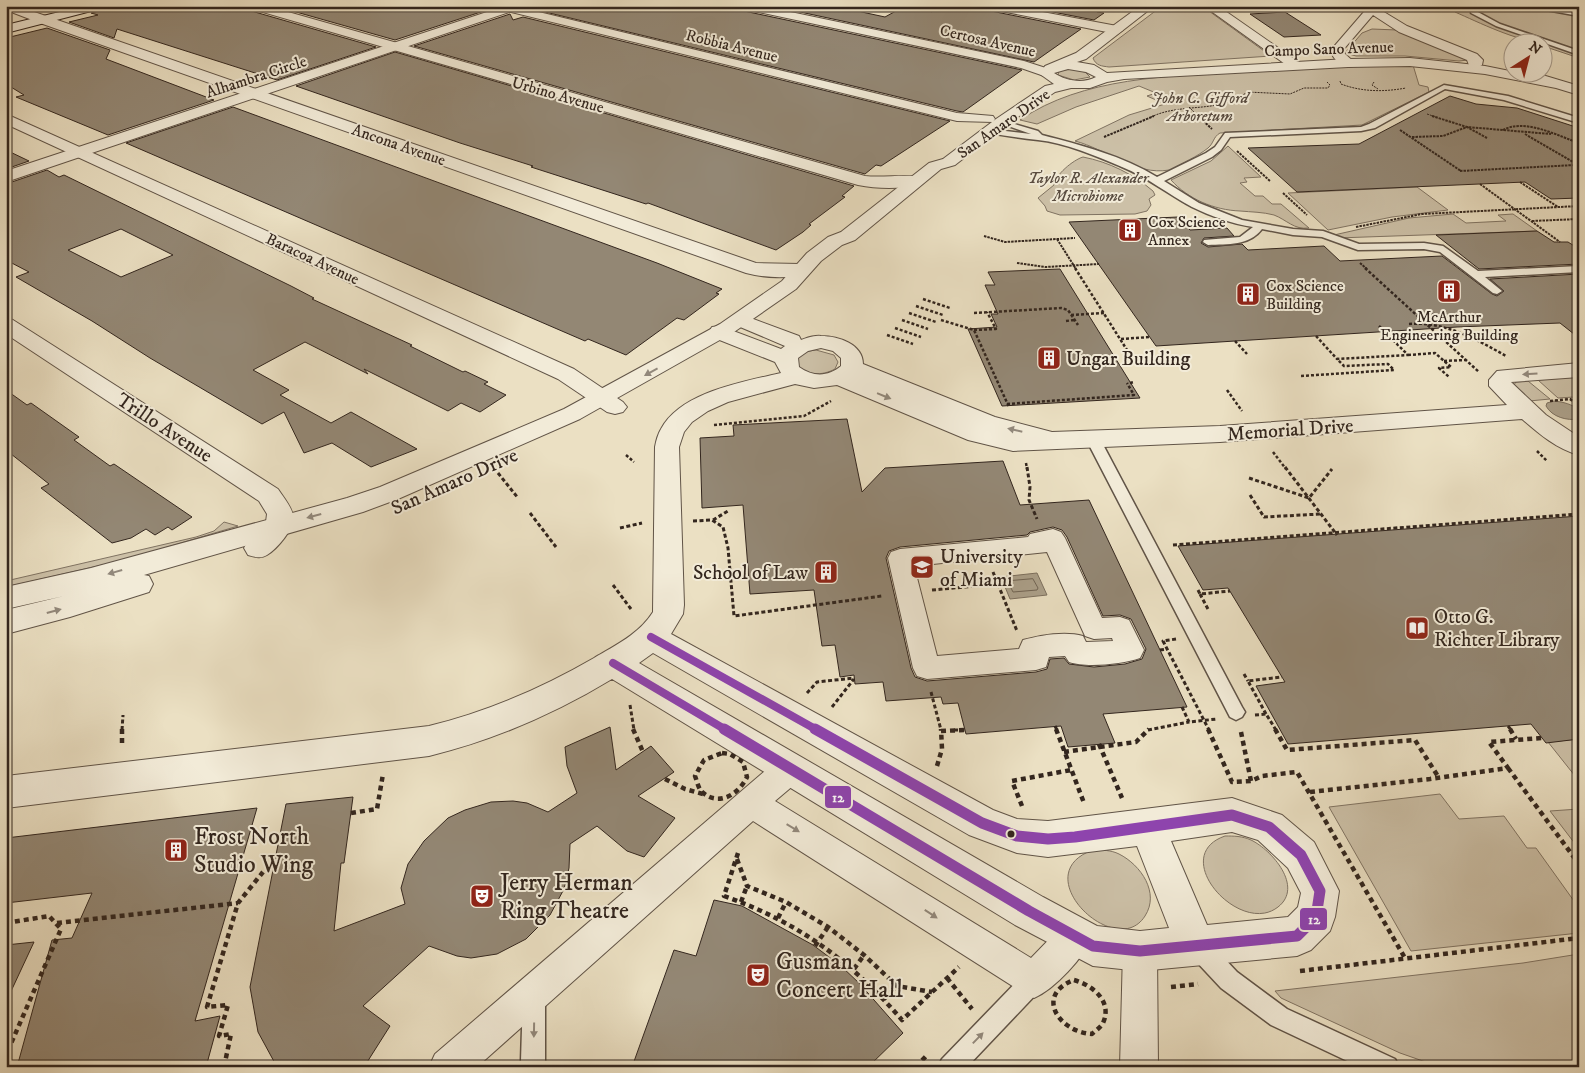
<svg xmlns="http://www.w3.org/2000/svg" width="1585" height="1073" viewBox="0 0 1585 1073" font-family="'IM FELL DW Pica',serif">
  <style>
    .green { fill: #ccc0a7; stroke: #807362 }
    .water { fill: #aca18b; stroke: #7c705f }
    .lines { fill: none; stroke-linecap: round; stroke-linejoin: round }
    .shore { stroke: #706454; stroke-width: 1 }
    .building { fill: #938774; stroke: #33261e; fill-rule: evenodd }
    .service-casing { stroke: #615447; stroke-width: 3 }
    .pedestrian-casing { stroke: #615447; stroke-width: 2 }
    .minor-casing { stroke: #615447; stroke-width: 2 }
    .tertiary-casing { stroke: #615447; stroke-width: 2 }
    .secondary-casing { stroke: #33261e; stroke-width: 2 }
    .path-far4 { stroke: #33261e; stroke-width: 1; stroke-dasharray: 2 1; stroke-linecap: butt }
    .path-far3 { stroke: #33261e; stroke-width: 2; stroke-dasharray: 2.5 1; stroke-linecap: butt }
    .path-far2 { stroke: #33261e; stroke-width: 2.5; stroke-dasharray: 3 2; stroke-linecap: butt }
    .path-far1 { stroke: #33261e; stroke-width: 3; stroke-dasharray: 4 2.5; stroke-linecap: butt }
    .path { stroke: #33261e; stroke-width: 4.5; stroke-dasharray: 5 4; stroke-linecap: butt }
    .service { fill: #f2ebd8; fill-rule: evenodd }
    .pedestrian { fill: #f2ebd8; fill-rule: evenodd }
    .minor { fill: #f2ebd8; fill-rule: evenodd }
    .tertiary { fill: #f2ebd8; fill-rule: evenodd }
    .secondary { fill: #f2ebd8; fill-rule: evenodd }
    .bus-1-far1-casing { stroke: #f2ebd8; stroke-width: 12 }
    .bus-1-casing { stroke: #f2ebd8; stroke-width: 14 }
    .bus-1-far1 { stroke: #8e44ad; stroke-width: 8 }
    .bus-1 { stroke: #8e44ad; stroke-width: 11 }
    .oneway { fill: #92887b }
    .bus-dot { fill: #33261e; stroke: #f2ebd8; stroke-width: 2 }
    .labels { text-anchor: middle; stroke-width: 4; stroke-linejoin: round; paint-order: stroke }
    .far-street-label { font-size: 16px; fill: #33261e; stroke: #f2ebd8 }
    .far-park-label { font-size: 16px; font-style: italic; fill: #594c40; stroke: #f2ebd8 }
    .far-poi-label { font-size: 16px; fill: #33261e; stroke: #f2ebd8; text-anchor: start }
    .poi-label { font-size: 20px; fill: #33261e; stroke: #f2ebd8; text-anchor: start }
    .street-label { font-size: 20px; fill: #33261e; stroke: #f2ebd8 }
    .near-poi-label { font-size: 24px; fill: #33261e; stroke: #f2ebd8; text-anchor: start }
    .line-badge { stroke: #f2ebd8; stroke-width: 2 }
    .badge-label { font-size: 14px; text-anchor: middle; font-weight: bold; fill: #fff }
  </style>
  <rect width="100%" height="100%" fill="#ebe0c3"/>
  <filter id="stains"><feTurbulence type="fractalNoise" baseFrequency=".004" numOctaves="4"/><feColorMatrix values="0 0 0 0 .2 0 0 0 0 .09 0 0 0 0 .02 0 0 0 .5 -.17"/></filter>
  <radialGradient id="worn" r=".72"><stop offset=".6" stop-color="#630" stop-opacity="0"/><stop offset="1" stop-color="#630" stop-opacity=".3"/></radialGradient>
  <path class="green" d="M1162 6H1202L1271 56 1109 67C1102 66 1096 66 1093 58Z
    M1457 6H1579V58L1543 46 1542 42C1518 42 1478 22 1455 12Z
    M1372 29 1397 30 1468 60 1459 61 1405 56H1356L1345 53 1362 33Z
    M1384 65H1413L1419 85 1428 87 1429 92 1362 125 1220 133C1213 137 1214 143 1208 148 1197 157 1182 163 1169 170 1136 176 1106 149 1075 141L1129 115 1165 104 1147 96 1156 93 1139 86 1076 107 1037 124 1020 120C1082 77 1170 76 1243 72 1290 70 1337 67 1384 65Z
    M1071 69 1085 72 1090 77 1074 80 1058 75 1059 71Z
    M1228 146 1261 177 1244 178 1247 182 1240 183 1255 196H1263L1272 204H1281L1309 228C1294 230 1287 220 1274 215 1263 212 1251 212 1240 211 1214 210 1188 199 1171 180L1211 161Z
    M1083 157C1109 162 1133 174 1153 191L1155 195 1149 199 1151 205 1147 211 1135 214 1060 215 1047 211 1045 206 1038 198 1054 185C1055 175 1073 160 1083 157Z
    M1417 187 1448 210 1392 217 1328 230 1288 193Z
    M1453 214 1466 223 1506 221 1498 215 1513 214 1537 231 1337 238 1334 235 1409 218Z
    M816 350 834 355 838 362 835 369C822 376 806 376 797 364 797 353 807 351 816 350Z
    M1579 377V400L1574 397 1558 398 1538 380Z
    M1528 381 1550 399 1529 401 1513 386 1516 382Z
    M224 522 238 526 124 560 6 587V581L196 537 214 531Z
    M1579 739V781L1548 742Z
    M1440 794 1459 819 1504 816 1527 848H1536L1579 908V933L1411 951 1329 807Z
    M1579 809V849L1550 811Z
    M1225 836C1234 836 1242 836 1251 840 1272 850 1304 887 1278 907 1240 937 1167 856 1225 836Z
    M1093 850C1102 850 1111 850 1119 854 1141 865 1160 893 1145 916 1116 962 1024 874 1093 850Z
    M1579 954V1067H1440L1400 1053 1281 998 1275 991 1523 963Z"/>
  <path class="water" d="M1554 401C1563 402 1572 404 1579 410V419C1567 421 1552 417 1546 406L1547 403Z
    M1037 573 1047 595 1010 599 1001 577Z"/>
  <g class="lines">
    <path class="shore" d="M1033 579 1038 588 1037 590 1013 592 1009 584 1010 581Z"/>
  </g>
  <path class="building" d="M107 6H245L248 10 376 47 277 80 117 29 114 38 69 22 98 15 91 13 103 10Z
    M275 6H491L493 8 395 40Z
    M554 6H678L696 10 704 6H736L744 11 1022 70 963 112 957 111 541 11Z
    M772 6H834L885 17 905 6H926L931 12 941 6H983L991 11 1081 29 1034 62Z
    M1022 6H1104L1097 12 1104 13 1094 20Z
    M1285 12 1321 35 1284 37 1250 14Z
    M510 14 513 20 523 17 950 121 881 166 876 165 865 174 414 46Z
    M47 28 110 50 106 59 214 100 108 135 16 97 24 95 6 84V38Z
    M395 52 854 186 842 196 845 197 809 224 811 225 803 232 776 250 648 203 646 204 531 167 533 166 460 143 296 86Z
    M1450 96 1476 104 1517 108 1579 128V198L1551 199 1525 182 1297 192 1248 148 1359 144Z
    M233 107 657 263 722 289 716 293 719 294 684 320 677 318 626 355 588 339 585 341 126 143Z
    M6 150 29 161 6 169Z
    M47 170 59 177 64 175 291 286 314 298 312 299 412 345 410 346 463 372 465 371 488 382 484 384 506 395 480 412 461 403 448 411 364 369 368 374 305 342 253 370 289 390 280 395 331 423 351 412 417 449 371 467 332 443 304 453 284 412 262 424 150 358 92 321 16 277 29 272 6 260V184ZM121 229 173 255 121 277 68 250Z
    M1178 217 1190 230 1227 228 1234 236 1204 238 1201 243 1208 247 1242 244 1248 250 1324 246 1340 261 1442 256 1492 294 1497 296 1504 291 1490 279 1579 274V338L1560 323 1457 327 1156 346 1069 222Z
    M1537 231 1554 242H1568L1579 249V264L1479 269 1436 235Z
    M1060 269 1140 398 1002 406 968 329 997 327 991 314H998L985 285H995L988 272Z
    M6 390 27 405 31 403 79 437 74 440 110 466 114 464 192 517 172 530 168 527 155 535 146 529 131 538 112 543 41 488 49 484 6 450Z
    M847 419 862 492 885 468 1003 461 1020 505 1089 500 1187 707 1103 714 1115 743 1068 747 1061 726 966 734 958 703 943 704 941 697 886 701 883 682 855 684 854 675 840 677 835 645 822 646 814 590 750 594 743 505 702 508 700 438 734 436 733 425ZM1053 527 1062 530 1067 537 1103 616 1120 615 1131 619 1146 649 1142 659 1125 664 1094 667 1069 664 1064 658 1050 659 1047 669 1036 672 927 681 915 677 911 668 886 558 889 551 900 547 1027 535 1030 532Z
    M1579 516V739L1546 743 1531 724 1288 744 1256 686 1285 682 1228 588 1203 590 1178 546Z
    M610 727 616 770 651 746 674 772 638 796 675 818 644 857 627 851 597 826 570 844 569 868 564 889 550 915 526 939 497 954 471 958 457 956 429 946 363 1006 390 1026 364 1067H277L258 1032 250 987 286 804 353 797 344 863H341L334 931 405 904 401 888 408 864 424 841 448 818 465 810 491 802 513 801 527 803 548 812 577 793 567 766 565 747Z
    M257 808 195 1021 220 1016 206 1067H17L52 940 72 938 92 893 6 903V838Z
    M714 900 742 906 813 945 841 966 860 984 903 1033 868 1067H632L674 950 696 956Z
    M34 942 6 1002V945Z"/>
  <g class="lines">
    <g class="service-casing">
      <path id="service" d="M1475 6H1484L1476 11 1500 24 1579 51V55L1496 26 1471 13V9Z
        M1524 6H1541L1579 12V16Z
        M1444 85 1508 96 1579 118V123L1504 100 1445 89 1375 128 1361 131 1230 137 1221 150 1212 157 1164 181 1199 203 1242 220 1293 229 1323 231 1359 244 1424 243 1443 246 1478 271 1579 266V272L1485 277 1502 291 1497 294 1493 293 1440 252 1424 249 1358 250 1322 237 1293 235 1262 229C1249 246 1228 244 1208 245L1203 242 1204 240 1240 237 1253 227C1233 224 1210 216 1192 207 1168 194 1147 177 1122 167 1096 156 1066 143 1038 140 1022 138 1006 136 989 133L985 131 989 129 1031 134 997 122 1001 120 1038 131 1042 135C1081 145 1123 156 1157 177L1206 153 1215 147 1225 133 1361 127 1369 124Z
        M1093 435 1100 439 1242 707 1245 712 1242 717 1236 720 1230 717 1086 439Z
        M1201 939 1209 942 1237 972 1287 1009 1395 1059 1399 1067H1360L1271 1025 1221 988 1193 958 1190 950 1193 942Z
        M1034 969 1042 972 1045 980 1042 988 967 1067H938L942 1059 1026 972Z
        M534 985 542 988 545 996V1061L547 1067H523L521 1061 523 996 526 988Z"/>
    </g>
    <g class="pedestrian-casing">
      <path id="pedestrian" d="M1053 529 1061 532 1065 538 1102 618 1120 617 1129 620 1144 650 1140 658C1123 664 1086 668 1069 662L1065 656 1049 657 1046 667 1036 670 927 679 917 676 913 668 888 558 891 552 900 549 1028 537 1030 534ZM1047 552 1085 636 1094 639 1112 638 1113 641 1086 642 1083 636C1066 631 1040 635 1023 640L1019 649 937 656 914 566Z
        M790 756 801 759 805 769 801 779 775 801 1031 958 1064 924 1076 919 1088 924 1093 936C1084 957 1055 989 1034 998L1022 992 753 821 477 1067H429L435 1054 779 759Z
        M1140 934 1152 939 1157 951 1158 1067H1120L1123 951 1128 939Z"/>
    </g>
    <g class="minor-casing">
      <path id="minor" d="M6 6H17L756 263 800 264 807 266 810 270 807 274C788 279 765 278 746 273L40 23 6 10Z
        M247 6H267L865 176C882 178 906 174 920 177L922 181 920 185C901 189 877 189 858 185L249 8Z
        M493 6H514L957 113 993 116 995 119 993 122 957 121 499 9Z
        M738 6H762L1024 61 1052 70 1054 73 1047 77 1021 68 744 9Z
        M985 6H1011L1117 26 1123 30 1117 34 991 9Z
        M1204 6H1218L1297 61 1295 64H1285Z
        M1369 6H1381L1379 9 1407 26 1477 54 1483 60 1482 65 1475 69 1470 68 1467 60 1399 32 1373 15 1343 50 1344 53 1355 63 1353 66C1343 68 1332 60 1331 50Z
        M6 114 574 369 623 402 627 407 623 412 615 414 607 412 558 379 6 124Z
        M740 314 799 336 801 340C807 338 814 335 821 336 838 336 863 344 863 364L995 417 1052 432 1220 426 1507 405 1489 386V380L1497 371 1579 363V377L1511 382 1546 415 1579 437V455C1557 449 1539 434 1522 419L1220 442 1013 451 968 440 837 385 814 388 795 384 728 402 708 411 692 422 684 432 679 447 684 605 683 614 671 634 993 810 1017 819 1048 821 1232 798 1282 815 1314 842 1339 891 1335 917 1330 931 1311 950 1297 956 1140 971 1093 966 1015 925 612 679C556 713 494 740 429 756L6 808V776L429 726C487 712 542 688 594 658 616 645 639 634 653 612L655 447C656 441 658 434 661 429 681 392 743 382 781 373L775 362 712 337 709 332 712 327 720 326 781 349 785 346 733 324 730 320 733 316ZM821 348 833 351 841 358V366C828 377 813 377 799 367L798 358 808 351ZM653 653 969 835 1017 853 1048 857 1137 846 1169 928 1140 931 1097 926 1043 897 639 663ZM1232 832 1258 840 1288 868 1301 893 1298 907 1288 917 1207 925 1171 841Z
        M6 318 13 320 278 489C283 497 293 508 293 517 295 528 277 549 267 555 261 559 255 557 248 555L244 548 248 541 266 522 267 514 259 501 6 334Z"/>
    </g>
    <g class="tertiary-casing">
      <path id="tertiary" d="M505 6H523L521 8 6 182V171Z
        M1140 6H1154L1086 59 1077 62 1094 65 1107 73 1348 59 1410 58 1485 66 1534 76 1539 74 1579 86V95L1556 88 1485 74 1410 66 1348 67 1124 79 1107 82 1090 88H1071L1055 92 1006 125 955 165 941 169 855 240 842 245 821 261 796 289 734 332 580 419 398 499 363 512 144 575 149 576 153 584 149 592 70 617 6 634V610L64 596 6 609V587L91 568 347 498 380 487 564 409 720 324 782 281 807 253 828 237 841 232 929 163 943 159 996 119 1045 86 1054 84 1040 74 1045 66 1076 53ZM1068 69 1086 72 1096 77C1083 84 1066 81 1054 73Z"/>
    </g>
    <g class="secondary-casing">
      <path id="secondary" d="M84 6H105L103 8 6 33V25Z"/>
    </g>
    <path class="path-far4" d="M1340 81 1341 84C1362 92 1384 92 1406 88
      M1374 82 1372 85 1378 89
      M1189 107 1199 117
      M1427 114 1436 117
      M1151 117C1182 102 1221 114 1247 92L1290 94 1304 88H1328L1330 85 1327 82"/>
    <path class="path-far3" d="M1198 116 1212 129
      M1432 116 1467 127 1551 134
      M1400 130 1461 171
      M1503 130C1525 118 1558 136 1579 143
      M1525 134 1573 162 1579 168
      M1104 137 1154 116
      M1412 137 1443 136 1467 127 1487 138
      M1237 151 1270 181
      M1460 171 1575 165
      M1520 182 1558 207
      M1480 184 1560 242
      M1283 193 1307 215
      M1532 221 1579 219
      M1356 227 1422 214 1579 206
      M984 236 1005 242 1075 238
      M1057 239 1076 269
      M1017 263 1045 267 1099 264
      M1360 263 1367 269"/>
    <path class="path-far2" d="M1075 268 1134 361
      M1365 268 1479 372
      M923 299 950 308
      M916 306 943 315
      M909 313 936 322
      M974 313 1061 308 1068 310 1078 325
      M1071 315 1104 313
      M1417 316 1436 314
      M902 320 928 329
      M941 320 974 330 1009 407
      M1066 321 1074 320
      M1409 324C1444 321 1476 339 1506 356
      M895 328 921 337
      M974 330 996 329 987 312
      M887 335 913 344
      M1316 336 1337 359
      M1121 339 1150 337
      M1235 341 1247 354
      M1408 355 1435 353 1451 367 1439 368 1449 377
      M1444 361 1465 360
      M1301 376 1394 370 1388 364 1344 366 1337 359 1408 355 1379 326
      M1130 383 1134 382
      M1227 390 1242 411
      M1550 401 1570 399 1579 406
      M1007 404 1134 395 1127 383
      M714 425 804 416 831 401
      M1537 451 1547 461
      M1273 452 1286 469
      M626 455 634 462
      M1026 463 1027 469"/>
    <path class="path-far1" d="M1027 467 1030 487 1029 500 1037 519
      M1285 467 1337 535
      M498 473 518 498
      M1249 478 1309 498 1332 469
      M1250 495 1264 517 1321 514
      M530 513 556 547
      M713 520 728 511
      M693 521 712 520 723 527 728 548 734 616 882 596
      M620 528 642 523
      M1173 545 1579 514
      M993 572 1017 631
      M613 585 631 609
      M932 590 998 584
      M1198 590 1200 594 1230 591
      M1200 594 1209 611
      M1176 639 1163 641 1209 730
      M1160 650 1167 649
      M1244 674 1248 681
      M931 692 941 730
      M807 693 817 682 854 678
      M630 705 634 730
      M832 707 854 679
      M1182 707 1189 722 1217 719
      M1266 714 1248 681 1282 677
      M1255 715 1266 714 1276 730
      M1055 726 1057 730
      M1508 726 1511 730
      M122 730 123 715
      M954 730H965
      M1148 730 1189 722"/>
    <path class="path" d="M633 729 643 752
      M1056 729 1084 803
      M1208 729 1232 782 1251 781 1262 776 1297 772 1405 958
      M1275 729 1287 750 1415 740 1439 778
      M1510 729 1516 739
      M941 731 965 730
      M1241 732 1251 781
      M1577 735 1579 734
      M122 743V729
      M1099 744 1122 798
      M1064 752 1136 742 1149 729
      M722 753 730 754 743 762 747 777C739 794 718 808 701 791 698 787 697 781 695 776L704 760Z
      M937 766 942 749 941 729
      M1508 768 1579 864
      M665 779 685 789 703 794
      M1310 792 1430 779 1508 768 1489 742 1542 738
      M1022 806 1012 781 1071 770
      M351 813 377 809 383 774
      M738 853 724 896C798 922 851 961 902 1020L959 967
      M737 859 747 886 786 902 828 927 864 955 897 986 932 992
      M741 902 747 886
      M778 918 786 902
      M6 923 49 916 61 929 6 1055
      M57 923 238 903
      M815 946 828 927
      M854 969 864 955
      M1300 971 1579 938
      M947 978 972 1009
      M1074 980C1092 985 1113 1001 1103 1023 1101 1027 1095 1031 1092 1034 1059 1032 1034 995 1074 980Z
      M1171 987 1198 984
      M866 989 869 985
      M884 999 897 986
      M224 1067 231 1034 219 1036 228 1005 207 1007 238 903 263 872
      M916 1067 927 1055"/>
    <use href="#service" class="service"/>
    <use href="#pedestrian" class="pedestrian"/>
    <use href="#minor" class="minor"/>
    <use href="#tertiary" class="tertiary"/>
    <use href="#secondary" class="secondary"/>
    <g class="bus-1-far1-casing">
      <path id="bus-1-far1" d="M651 637 817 730
        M613 663 726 730"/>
    </g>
    <g class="bus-1-casing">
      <path id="bus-1" d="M724 729 1029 911 1093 946 1140 951 1297 936 1316 917 1320 891 1301 855 1269 827 1232 815 1075 837 1048 839 1017 836 982 823 815 729"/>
    </g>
    <use href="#bus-1-far1" class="bus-1-far1"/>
    <use href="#bus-1" class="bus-1"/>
  </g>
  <defs><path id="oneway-solid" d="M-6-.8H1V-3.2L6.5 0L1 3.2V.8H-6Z" transform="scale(1.25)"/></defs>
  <g class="oneway">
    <use href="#oneway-solid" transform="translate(651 372) rotate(151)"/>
    <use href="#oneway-solid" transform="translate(1530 374) rotate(176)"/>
    <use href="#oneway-solid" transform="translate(884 396) rotate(22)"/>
    <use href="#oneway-solid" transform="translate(1015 430) rotate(-167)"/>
    <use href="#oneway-solid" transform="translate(314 516) rotate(165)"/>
    <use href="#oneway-solid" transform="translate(115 572) rotate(164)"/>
    <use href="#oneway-solid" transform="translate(54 611) rotate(-15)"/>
    <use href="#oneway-solid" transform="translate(793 828) rotate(31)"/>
    <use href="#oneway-solid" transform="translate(931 914) rotate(33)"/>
    <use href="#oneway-solid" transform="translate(534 1030) rotate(91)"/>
    <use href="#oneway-solid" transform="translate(978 1038) rotate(-46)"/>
  </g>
  <defs>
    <g id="building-square" transform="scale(1.25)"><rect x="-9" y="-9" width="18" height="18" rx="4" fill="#8f2418" stroke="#f2ebd8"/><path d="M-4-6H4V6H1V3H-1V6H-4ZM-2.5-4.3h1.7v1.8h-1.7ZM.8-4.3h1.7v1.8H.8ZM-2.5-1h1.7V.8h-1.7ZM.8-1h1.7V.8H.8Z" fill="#fff"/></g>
    <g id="university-square" transform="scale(1.25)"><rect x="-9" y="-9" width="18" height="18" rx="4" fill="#8f2418" stroke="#f2ebd8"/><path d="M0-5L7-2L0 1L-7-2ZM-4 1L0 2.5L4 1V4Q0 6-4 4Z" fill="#fff"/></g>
    <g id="library-square" transform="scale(1.25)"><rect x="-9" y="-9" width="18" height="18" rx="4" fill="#8f2418" stroke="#f2ebd8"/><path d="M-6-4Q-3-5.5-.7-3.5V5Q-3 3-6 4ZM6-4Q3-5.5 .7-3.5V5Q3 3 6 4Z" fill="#fff"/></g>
    <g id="theatre-square" transform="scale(1.25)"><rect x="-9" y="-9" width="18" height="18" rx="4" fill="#8f2418" stroke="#f2ebd8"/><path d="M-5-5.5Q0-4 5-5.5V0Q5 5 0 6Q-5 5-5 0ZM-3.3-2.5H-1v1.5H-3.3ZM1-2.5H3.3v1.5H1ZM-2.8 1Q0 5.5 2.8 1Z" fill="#fff"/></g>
  </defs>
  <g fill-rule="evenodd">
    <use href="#building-square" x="1130" y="230"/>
    <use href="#building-square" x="1449" y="291"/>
    <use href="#building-square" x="1248" y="294"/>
    <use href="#building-square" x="1049" y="358"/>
    <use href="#university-square" x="922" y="567"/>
    <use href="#building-square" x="826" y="572"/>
    <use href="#library-square" x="1417" y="628"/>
    <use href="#building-square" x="176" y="850"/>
    <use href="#theatre-square" x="482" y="896"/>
    <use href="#theatre-square" x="758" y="975"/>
  </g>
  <circle class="bus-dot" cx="1011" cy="834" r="4.5"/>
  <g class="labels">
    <g class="far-street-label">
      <text transform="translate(988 40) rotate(13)" y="6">Certosa Avenue</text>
      <text transform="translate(732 45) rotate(14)" y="6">Robbia Avenue</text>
      <text transform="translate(1329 48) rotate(-2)" y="6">Campo Sano Avenue</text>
      <text transform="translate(256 76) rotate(-18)" y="6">Alhambra Circle</text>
      <text transform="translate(558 94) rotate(16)" y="6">Urbino Avenue</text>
      <text transform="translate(1003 123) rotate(-35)" y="6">San Amaro Drive</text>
      <text transform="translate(399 144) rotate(19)" y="6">Ancona Avenue</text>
      <text transform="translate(313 258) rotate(25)" y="6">Baracoa Avenue</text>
    </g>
    <g class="far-park-label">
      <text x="1200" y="103">John C. Gifford<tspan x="1200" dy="18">Arboretum</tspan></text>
      <text x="1088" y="183">Taylor R. Alexander<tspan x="1088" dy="18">Microbiome</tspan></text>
    </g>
    <g class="far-poi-label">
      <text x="1148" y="227">Cox Science<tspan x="1148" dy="18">Annex</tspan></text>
      <text x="1266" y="291">Cox Science<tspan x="1266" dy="18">Building</tspan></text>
      <text x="1449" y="322" text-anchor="middle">McArthur<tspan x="1449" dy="18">Engineering Building</tspan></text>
    </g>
    <g class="poi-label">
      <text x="1066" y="365">Ungar Building</text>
      <text x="940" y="563">University<tspan x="940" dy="23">of Miami</tspan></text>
      <text x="808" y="579" text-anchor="end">School of Law</text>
      <text x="1434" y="623">Otto G.<tspan x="1434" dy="23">Richter Library</tspan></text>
    </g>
    <g class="street-label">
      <text transform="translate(165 427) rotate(33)" y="7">Trillo Avenue</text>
      <text transform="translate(1290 429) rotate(-4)" y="7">Memorial Drive</text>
      <text transform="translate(454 481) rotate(-24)" y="7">San Amaro Drive</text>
    </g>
    <g class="near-poi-label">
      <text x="194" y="844">Frost North<tspan x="194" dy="28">Studio Wing</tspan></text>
      <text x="500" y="890">Jerry Herman<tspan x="500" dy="28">Ring Theatre</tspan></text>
      <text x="776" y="969">Gusman<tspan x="776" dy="28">Concert Hall</tspan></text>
    </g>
  </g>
  <g class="line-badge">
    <rect x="824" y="785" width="28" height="24" rx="5" fill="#8e44ad"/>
    <rect x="1299" y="907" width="29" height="24" rx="5" fill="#8e44ad"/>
  </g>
  <g class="badge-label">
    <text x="838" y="802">12</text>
    <text x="1314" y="924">12</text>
  </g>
  <rect width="1585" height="1073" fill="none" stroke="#ebe0c3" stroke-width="25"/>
  <rect x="8" y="8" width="1570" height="1058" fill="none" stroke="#33261e" stroke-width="2.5"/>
  <rect x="12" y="12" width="1560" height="1048" fill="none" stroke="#33261e"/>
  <g transform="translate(1528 58) rotate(36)"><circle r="24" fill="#f2ebd8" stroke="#a69c8e"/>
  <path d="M0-4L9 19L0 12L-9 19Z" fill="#8f2418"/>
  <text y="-8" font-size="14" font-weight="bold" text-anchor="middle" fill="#33261e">N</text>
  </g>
  <rect width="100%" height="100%" filter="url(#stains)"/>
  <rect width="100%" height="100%" fill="url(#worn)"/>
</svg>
